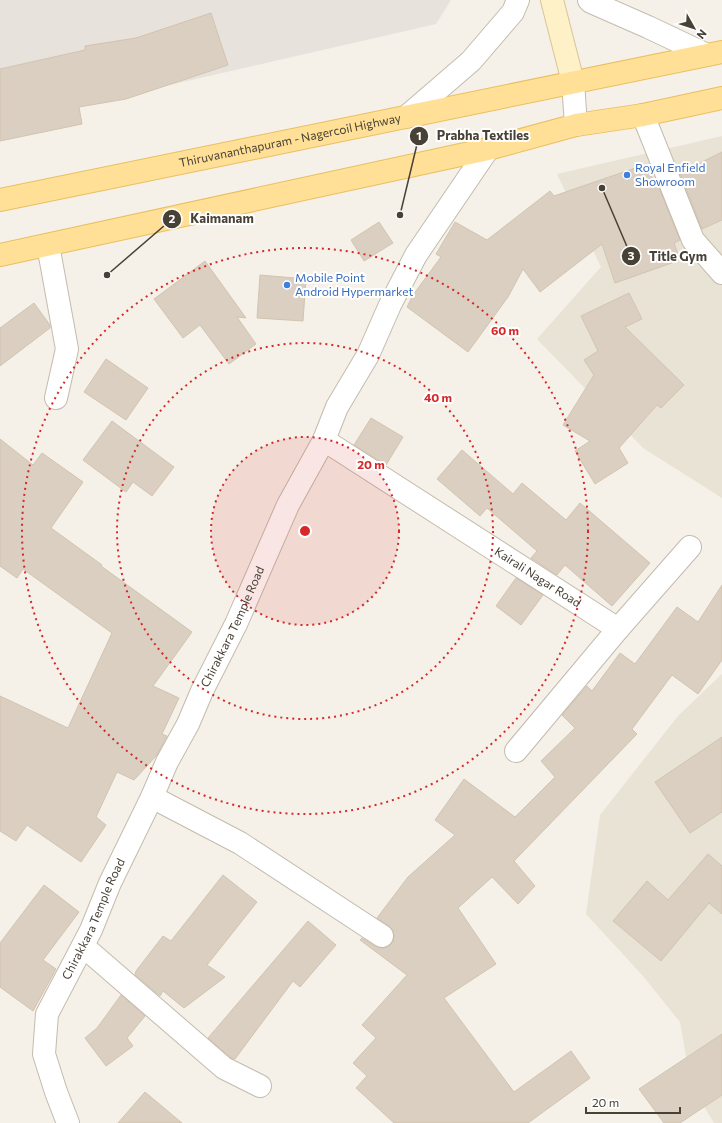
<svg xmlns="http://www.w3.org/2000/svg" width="722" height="1123" viewBox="0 0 722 1123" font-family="Commissioner,sans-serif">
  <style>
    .residential { fill: #e9e3d6 }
    .industrial { fill: #e7e2dc }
    .building { fill: #dacfc0; stroke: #d2c4af }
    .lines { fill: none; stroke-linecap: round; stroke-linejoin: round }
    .minor-casing { stroke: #c4bbad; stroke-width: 24 }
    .tertiary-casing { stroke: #c4bbad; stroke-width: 24 }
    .secondary-casing { stroke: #d7c596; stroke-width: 24 }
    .primary-casing { stroke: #e9bf61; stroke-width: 24 }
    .minor { stroke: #fff; stroke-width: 22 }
    .tertiary { stroke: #fff; stroke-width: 22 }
    .secondary { stroke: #fff1c7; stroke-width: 22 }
    .primary { stroke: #ffe096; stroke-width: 22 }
    .ring { fill: none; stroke: #d62828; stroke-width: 2; stroke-dasharray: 2 4 }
    .shop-dot { fill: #3f7fe0; stroke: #fff; stroke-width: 1.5 }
    .labels { text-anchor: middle; stroke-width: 4; stroke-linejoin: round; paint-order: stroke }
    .street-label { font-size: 12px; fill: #484136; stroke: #fff }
    .shop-label { font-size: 12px; fill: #366cbe; stroke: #fff; text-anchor: start }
    .centre { fill: #d62828; stroke: #fff; stroke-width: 2 }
    .ring-label { font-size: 12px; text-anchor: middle; font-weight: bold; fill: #d62828; stroke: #fff; stroke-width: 4; stroke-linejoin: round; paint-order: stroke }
    .leader { fill: none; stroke: #484136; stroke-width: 1.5 }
    .callout-dot { fill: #484136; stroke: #fff; stroke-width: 1.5 }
    .mark-label { font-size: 12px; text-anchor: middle; font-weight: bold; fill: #fff }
    .callout-label { font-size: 13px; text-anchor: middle; font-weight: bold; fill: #484136; stroke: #fff; stroke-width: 4; stroke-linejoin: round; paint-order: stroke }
  </style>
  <rect width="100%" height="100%" fill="#f5f1e8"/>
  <path class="residential" d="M722 136V498L643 448 537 339 601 267 557 174Z
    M722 674V1123H714L691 1085 680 1022 643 976 586 914 600 815 678 716Z"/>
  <path class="industrial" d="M0 0H451L436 24 0 124Z"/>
  <path class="building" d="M211 13 228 65 126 99 79 107 82 124 0 141V69L85 50V46L136 38Z
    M722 152V220L702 229 680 173Z
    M647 164 654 185 657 183 680 240 674 243 680 260 615 283 602 244 540 292 523 269 508 297 468 352 407 307 413 295 441 257 436 254 455 222 487 240 550 191 554 196Z
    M379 222 393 243 364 261 351 240Z
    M205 261 246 318 237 317 256 344 229 364 200 325 183 338 154 299Z
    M260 275 306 279 303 321 257 318Z
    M629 293 642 319 625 327 684 385 661 408 657 405 619 448 628 463 595 484 575 451 590 441 563 425 594 375 584 360 598 351 581 316Z
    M34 303 50 325V328L0 366V328Z
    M106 359 148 388 126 420 84 392Z
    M371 418 403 437 386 465 354 445Z
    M112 421 174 467 152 496 133 482 126 492 83 460Z
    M0 439 33 465 42 453 83 482 51 528 102 565 101 566 192 632 153 686 179 698 162 734 167 736 157 755 134 780 117 772 96 817 106 825 81 862 27 825 16 841 0 831V696L68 728 112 633 23 569 17 578 0 566Z
    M462 450 513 494 522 483 566 520 580 503 650 563 612 606 565 565 557 575 531 558 537 551 487 508 480 516 437 479Z
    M516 578 543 595 521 625 496 606Z
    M722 585V660L698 694 672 675 632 729 637 734 514 861 535 886 518 904 492 877 458 908 496 964 444 998 514 1092 571 1051 590 1078 528 1123H394L356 1088 367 1076 353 1063 376 1038 362 1025 407 975 360 940 362 938 375 946 381 948 388 947 393 942 394 936 393 930 389 926 377 918 408 877 455 835 435 820 464 779 515 817 555 777 541 761 575 728 562 715 587 686 592 691 620 653 635 664 677 607 698 622Z
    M722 737V812L690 833 655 782Z
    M708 854 722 866V914L709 903 661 961 613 921 647 881 668 900Z
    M223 875 257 902 207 965 225 977 184 1008 163 991 160 996 135 975 136 971 163 936 171 941Z
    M44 885 79 912 43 960 56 969 33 1011 0 987V943Z
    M308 921 336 945 300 987 293 981 235 1059 231 1058 208 1038Z
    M121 995 145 1016 127 1038 133 1046 106 1066 85 1038 97 1028Z
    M722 1034V1095L680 1123H664L639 1089Z
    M145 1092 182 1123H118Z"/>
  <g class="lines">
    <g class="minor-casing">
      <g id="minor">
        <path d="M643 115 693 240 722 273"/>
        <path d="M48 245 67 349 56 398"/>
        <path id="s1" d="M324 440 618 629 516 751"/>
        <path d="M618 629 690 547"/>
        <path d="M152 797 240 843 382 936"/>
        <path d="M83 946 224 1068 260 1086"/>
        <path id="s2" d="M68 1123 56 1092 44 1054 47 1014 91 930 110 883 152 797 167 762 188 724 202 691 236 624 288 505 324 440 337 407 368 355 390 305 416 255 488 149"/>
      </g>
    </g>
    <g class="tertiary-casing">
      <path id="tertiary" d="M589 0 591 2 648 27 707 55
        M573 82 576 125
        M406 117 471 61 513 12 518 0"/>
    </g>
    <g class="secondary-casing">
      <path id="secondary" d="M552 0 573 82"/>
    </g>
    <g class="primary-casing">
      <g id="primary">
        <path id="s3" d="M0 200 722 52"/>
        <path d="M0 255 488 149 576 125 643 115 722 98"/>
      </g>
    </g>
    <use href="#minor" class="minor"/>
    <use href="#tertiary" class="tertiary"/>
    <use href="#secondary" class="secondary"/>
    <use href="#primary" class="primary"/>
  </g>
  <circle cx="305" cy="531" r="94" fill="#d62828" fill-opacity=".12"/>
  <g class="ring">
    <circle cx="305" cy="531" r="94"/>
    <circle cx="305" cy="531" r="188"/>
    <circle cx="305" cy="531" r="283"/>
  </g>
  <g class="shop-dot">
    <circle cx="627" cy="175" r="4"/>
    <circle cx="287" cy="285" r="4"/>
  </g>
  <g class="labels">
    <g class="street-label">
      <text dy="4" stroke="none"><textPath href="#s3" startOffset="296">Thiruvananthapuram - Nagercoil Highway</textPath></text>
      <text dy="4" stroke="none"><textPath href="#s1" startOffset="254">Kairali Nagar Road</textPath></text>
      <text dy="4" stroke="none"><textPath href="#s2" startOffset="543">Chirakkara Temple Road</textPath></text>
      <text dy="4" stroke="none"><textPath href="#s2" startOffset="219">Chirakkara Temple Road</textPath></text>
    </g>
    <g class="shop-label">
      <text x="635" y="172">Royal Enfield<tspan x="635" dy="14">Showroom</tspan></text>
      <text x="295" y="282">Mobile Point<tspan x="295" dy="14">Android Hypermarket</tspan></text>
    </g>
  </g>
  <circle cx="305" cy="531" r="6" class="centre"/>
  <g class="ring-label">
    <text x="505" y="335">60 m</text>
    <text x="438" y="402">40 m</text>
    <text x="371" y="469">20 m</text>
  </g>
  <path class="leader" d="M400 215L419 136M107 275L172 219M602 188L631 256"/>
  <g class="callout-dot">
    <circle cx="400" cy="215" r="4"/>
    <circle cx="107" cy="275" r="4"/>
    <circle cx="602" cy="188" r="4"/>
    <circle cx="419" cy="136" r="10"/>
    <circle cx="172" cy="219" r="10"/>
    <circle cx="631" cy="256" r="10"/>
  </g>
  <g class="mark-label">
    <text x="419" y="140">1</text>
    <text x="172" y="223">2</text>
    <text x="631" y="260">3</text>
  </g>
  <g class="callout-label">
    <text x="483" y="140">Prabha Textiles</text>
    <text x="222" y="223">Kaimanam</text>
    <text x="678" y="261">Title Gym</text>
  </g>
  <g transform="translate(694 28) rotate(129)" stroke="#ffffff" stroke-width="3" paint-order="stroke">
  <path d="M0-3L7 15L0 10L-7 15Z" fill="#484136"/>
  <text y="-6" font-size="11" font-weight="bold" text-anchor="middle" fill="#484136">N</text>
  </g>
  <path d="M586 1107v6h94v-6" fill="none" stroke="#484136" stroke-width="2"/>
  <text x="592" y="1107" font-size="12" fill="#484136" stroke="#ffffff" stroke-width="3" paint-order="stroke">20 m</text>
</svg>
